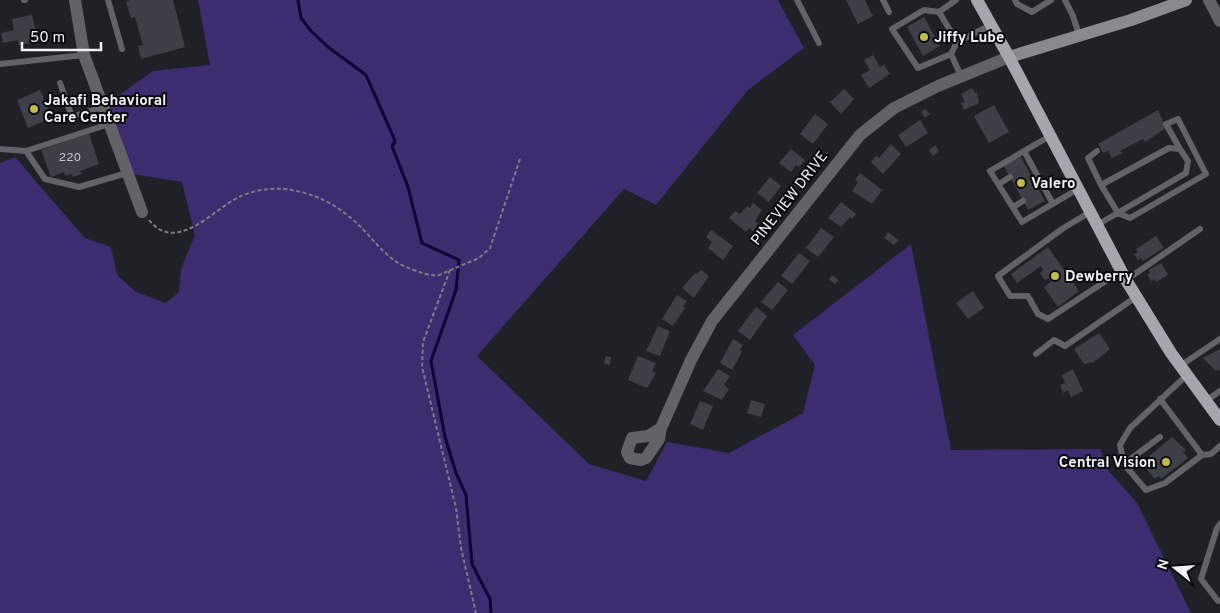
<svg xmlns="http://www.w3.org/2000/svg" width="1220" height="613" viewBox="0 0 1220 613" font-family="Overpass,sans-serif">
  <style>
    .green { fill: #3b2d6f }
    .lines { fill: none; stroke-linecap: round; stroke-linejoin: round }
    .stream { stroke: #110036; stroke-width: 3 }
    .building { fill: #3f3f47 }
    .path { stroke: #7c7c82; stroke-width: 2; stroke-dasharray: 4 2.5; stroke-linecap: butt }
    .lane { stroke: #636367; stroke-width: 6 }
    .street { stroke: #636367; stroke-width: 12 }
    .secondary { stroke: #898990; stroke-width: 12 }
    .primary { stroke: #a7a6af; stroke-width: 12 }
    .poi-dot { fill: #bfbe41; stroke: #0a0a0d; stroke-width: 2 }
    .labels { text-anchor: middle; stroke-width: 4; stroke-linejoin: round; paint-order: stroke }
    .number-label { font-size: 12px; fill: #c4c4ca }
    .poi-label { font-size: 15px; font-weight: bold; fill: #f1f1f6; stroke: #0a0a0d; text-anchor: start }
    .street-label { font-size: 15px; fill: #f1f1f6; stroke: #0a0a0d }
  </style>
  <rect width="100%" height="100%" fill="#202027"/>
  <path class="green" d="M198 0H778L804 48 748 90 656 205 624 189 477 356 589 464 646 481 667 442 729 453 803 413 815 365 793 335 911 244 951 450 1100 449 1108 470 1137 503 1191 613H0V163L15 157 85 238 111 247 117 275 136 292 166 303 179 292 181 269 195 235 182 182 127 173 102 107 153 71 210 65Z"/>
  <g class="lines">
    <path class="stream" d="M298 0 301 18 311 31 328 47 366 75 393 136 395 142 392 146 408 187 422 243 459 260 456 290 431 361 445 437 456 473 466 495 472 564 490 599 491 613"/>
  </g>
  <path class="building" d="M130 0H173L185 47 141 59 138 46 143 45 135 17 131 18 126 2Z
    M846 0H865L873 16 858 24Z
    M32 15 36 32H34L36 42 19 45 18 40 3 43 1 33 14 30 12 19Z
    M924 17 940 46 923 56 907 27Z
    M873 55 880 67 884 65 890 74 869 88 861 75 870 70 864 60Z
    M972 88 975 93 977 92 979 103 964 110 961 103 965 102 961 94Z
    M844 89 854 99 841 114 830 102Z
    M40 90 52 118 28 128 17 100Z
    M994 105 1009 132 989 143 974 116Z
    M925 109 930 114 925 118 921 112Z
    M1158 110 1166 128 1145 142 1143 139 1139 141 1120 151 1122 153 1112 158 1108 151 1103 153 1098 144Z
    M815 114 828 124 813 144 800 134Z
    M920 120 928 133 906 147 898 135Z
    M89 133 99 164 80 171 82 174 73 177 71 174 65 176 64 172 51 177 41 150Z
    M891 144 901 154 883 174 871 162 876 156 879 158Z
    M935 145 939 151 933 156 929 150Z
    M791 149 805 160 799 167 796 165 791 172 779 163Z
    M1021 157 1045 201 1028 210 1004 166Z
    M860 173 882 190 872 204 852 191 858 182 855 180Z
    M770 177 781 186 769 202 757 193Z
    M841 202 856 214 852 219 850 217 841 227 828 218Z
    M753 203 762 210 755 221 758 223 753 231 749 228 746 232 729 218 735 211 740 214 747 206 750 208Z
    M821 228 834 237 818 257 806 248Z
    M711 230 733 246 723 260 708 248 712 242 706 237Z
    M888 232 898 240 894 245 884 238Z
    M1156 236 1164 248 1143 261 1141 258 1138 260 1134 254 1138 252 1136 249Z
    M1048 247 1079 291 1058 307 1044 287 1051 282 1049 278 1045 280 1040 273 1043 270 1041 266 1017 283 1011 274Z
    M799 253 810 261 792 284 781 276Z
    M1161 263 1168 275 1156 282 1154 279 1151 281 1147 275 1150 273 1149 270Z
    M701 270 709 276 694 298 682 288 695 273 697 274Z
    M832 275 839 280 835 284 829 279Z
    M778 282 788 290 772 310 761 302Z
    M973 291 984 308 968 319 956 303Z
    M677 295 687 301 683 306 685 308 673 326 662 319Z
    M756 307 767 316 750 340 738 331Z
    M658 326 670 331 660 356 646 351Z
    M1099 333 1110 349 1094 362 1084 364 1074 349Z
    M733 339 743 345 740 350 742 352 732 370 720 363Z
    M1220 349V369L1216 371 1203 358Z
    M606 356 611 357 610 365 604 363Z
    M638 356 656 363 652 371 656 373 647 388 628 380Z
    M718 369 730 376 724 385 729 389 722 400 703 391Z
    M1073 369 1083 391 1071 397 1068 390 1063 393 1060 385 1065 383 1062 375Z
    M751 400 765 404 761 417 747 413Z
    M700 401 713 406 703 430 690 424Z
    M1172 437 1186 450 1183 452 1188 458 1161 479 1159 476 1155 479 1147 470 1153 465 1147 458Z"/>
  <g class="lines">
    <path class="path" d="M149 220C177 255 214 208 241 196 255 190 270 188 285 189 308 192 329 200 347 215 374 235 382 261 417 271 424 274 431 276 439 275L479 258 490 248 520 159
      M450 270 423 342 422 367 456 508 461 548 476 613"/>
    <path class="lane" d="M24 0H25
      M108 0 122 49
      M797 0 819 43
      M883 0 889 12
      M956 0 939 12 924 10 892 29 918 68 951 54 957 42 991 25
      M1015 0 1017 4 1032 12 1051 0
      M1065 0 1073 16 1079 35
      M939 12 957 42
      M951 54 961 76
      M0 64 84 55
      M60 83 72 117 102 107
      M1050 136 990 171 1022 222 1078 189
      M0 149 26 151 109 124
      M26 151 45 179 79 187 127 173
      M1024 151 1053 204
      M1097 151 1088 158 1101 185
      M999 184 1010 177
      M1013 207 1023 201
      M1090 212 1062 229 998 276 1010 296H1028L1038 314 1048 319 1121 271
      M1097 225 1186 173 1188 161 1180 149 1169 148 1101 185 1118 213 1130 218 1206 174 1178 119 1166 124 1180 149
      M1126 280 1200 229
      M1036 354 1054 340 1065 346 1136 297
      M1180 366 1220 339
      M1187 375 1130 428 1120 445 1124 464 1146 490 1165 483 1202 455 1211 454 1220 446
      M1160 399 1202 455
      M1206 401 1220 391
      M1124 464 1160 437
      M1218 601 1201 579 1217 528 1220 524"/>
    <path class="street" d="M75 0 84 55 142 212
      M1209 0 1220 21
      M661 428 659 439 646 458 641 460 630 458 627 452 632 438 648 436 661 428 691 360 712 321 860 135 894 108 938 86 1009 57"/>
    <path class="secondary" d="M1009 57 1131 20 1186 0"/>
    <path class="primary" d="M977 0 1009 57 1126 280 1171 353 1220 420"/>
  </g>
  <g class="poi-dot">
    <circle cx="924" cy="37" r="5"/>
    <circle cx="34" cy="109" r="5"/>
    <circle cx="1021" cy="183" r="5"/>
    <circle cx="1055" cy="276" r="5"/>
    <circle cx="1166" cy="462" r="5"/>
  </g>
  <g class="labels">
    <g class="number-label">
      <text x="70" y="161">220</text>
    </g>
    <g class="poi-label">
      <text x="934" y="42">Jiffy Lube</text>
      <text x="44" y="105">Jakafi Behavioral<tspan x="44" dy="17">Care Center</tspan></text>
      <text x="1031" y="188">Valero</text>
      <text x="1065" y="281">Dewberry</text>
      <text x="1156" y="467" text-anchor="end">Central Vision</text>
    </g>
    <g class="street-label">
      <text transform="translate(789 198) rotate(-52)" y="5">PINEVIEW DRIVE</text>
    </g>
  </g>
  <g transform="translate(1175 568) rotate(287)" stroke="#0a0a0d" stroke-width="4" paint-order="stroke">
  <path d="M0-4L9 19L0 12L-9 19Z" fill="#f1f1f6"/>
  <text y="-8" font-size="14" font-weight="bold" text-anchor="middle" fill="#f1f1f6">N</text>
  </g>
  <path d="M22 42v8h79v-8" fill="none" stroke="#f1f1f6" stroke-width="2.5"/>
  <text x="30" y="42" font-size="15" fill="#f1f1f6" stroke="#0a0a0d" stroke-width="4" paint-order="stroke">50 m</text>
</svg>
